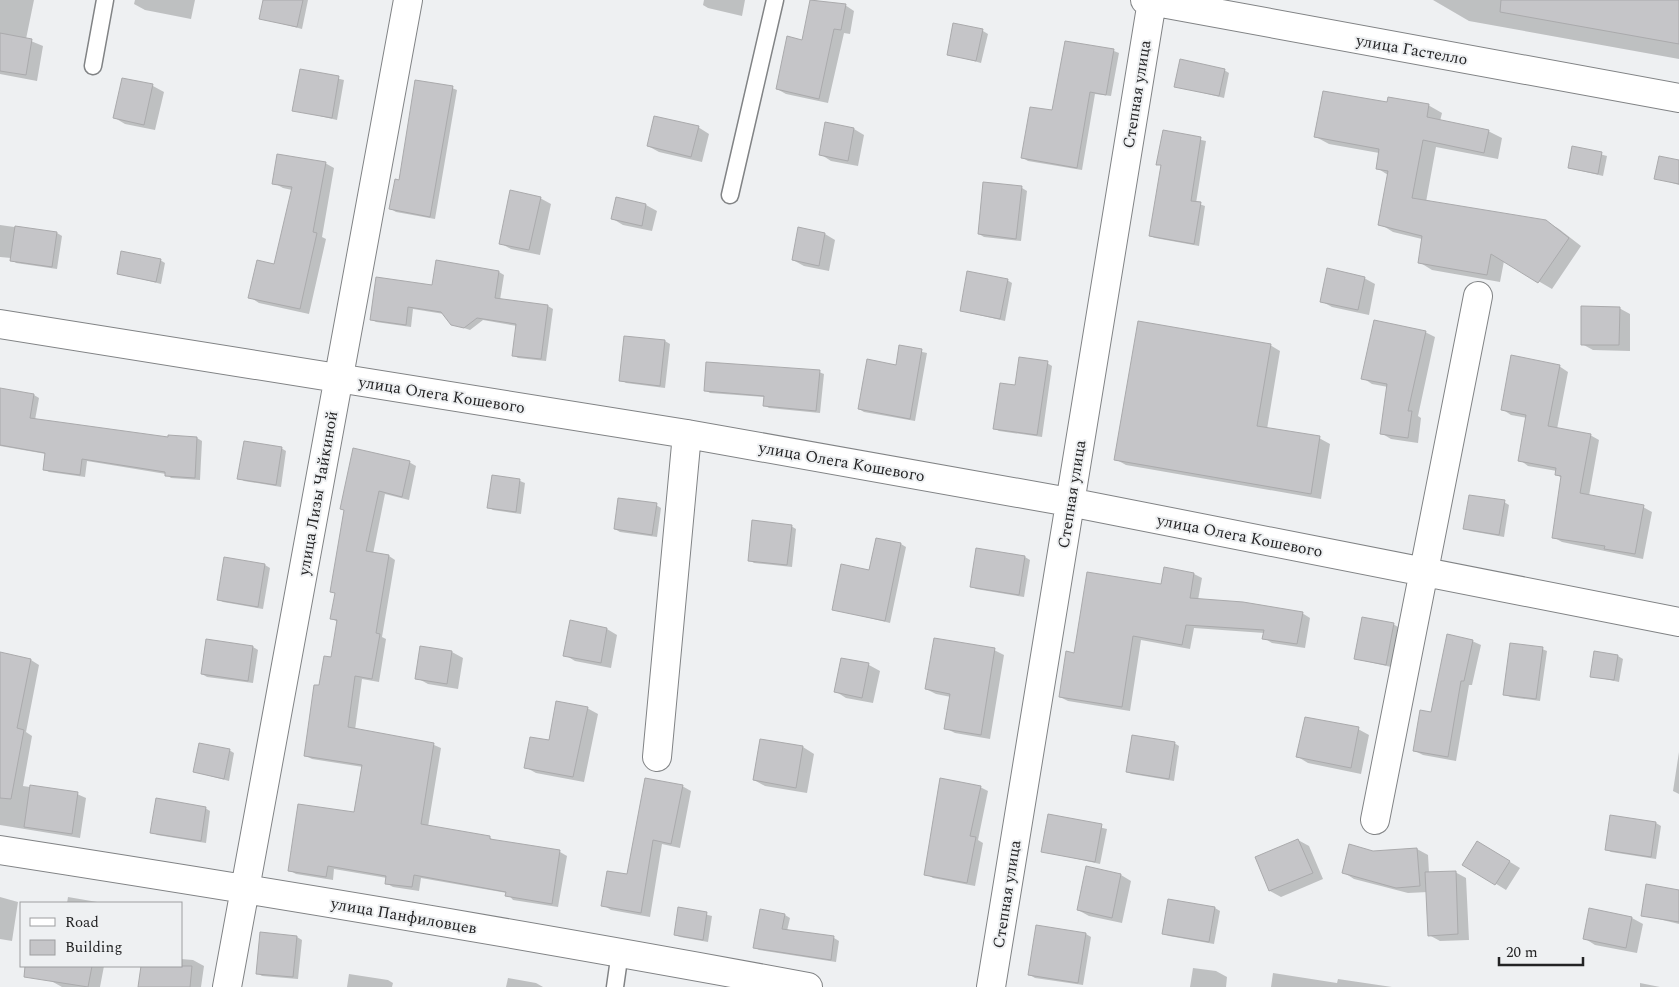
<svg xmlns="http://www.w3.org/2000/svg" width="1679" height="987" viewBox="0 0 1679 987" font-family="Spectral,serif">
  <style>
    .shadow { fill: #0003 }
    .building { fill: #c5c5c8; stroke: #aaaaac }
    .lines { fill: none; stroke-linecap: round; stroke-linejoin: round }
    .lane-casing { stroke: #818385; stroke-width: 19 }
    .street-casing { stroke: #818385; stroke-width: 30 }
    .lane { stroke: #fff; stroke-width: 16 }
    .street { stroke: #fff; stroke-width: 28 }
    .labels { text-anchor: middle; stroke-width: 4; stroke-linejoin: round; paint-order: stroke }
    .street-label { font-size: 16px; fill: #232324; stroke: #eef0f2 }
  </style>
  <rect width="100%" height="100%" fill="#eef0f2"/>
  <path class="shadow" d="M0 0H34L26 39 43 46 37 81 0 74Z
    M135 0H195L191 19 145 10 134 4Z
    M264 0H308L302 29 260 18Z
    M704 0H745L742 16 708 8 703 5Z
    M811 0 845 5 854 11 850 34 844 33 828 103 786 94 777 89 803 41Z
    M1433 0H1679V59L1469 21Z
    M983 31 988 34 981 63 948 54Z
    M1114 51 1119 53 1111 96 1095 94 1082 170 1028 161 1023 158 1053 112Z
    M301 70 344 80 337 120 294 110Z
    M1224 70 1229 73 1224 98 1175 86Z
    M123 79 153 86 164 92 155 130 125 124 115 118Z
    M452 88 457 90 435 219 396 212 391 209 401 181Z
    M1388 104 1428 105 1442 113 1440 121 1488 131 1502 138 1498 159 1436 147 1426 202 1546 221 1559 229 1581 246 1552 289 1504 261 1500 282 1432 270 1419 262 1422 239 1393 232 1380 224 1388 175 1377 168 1379 153 1329 144 1316 137Z
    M698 127 709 134 702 162 659 152 648 146Z
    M854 129 864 135 858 166 831 161 820 154Z
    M1164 132 1206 141 1196 203 1205 206 1199 246 1155 238 1150 236 1162 166 1158 164Z
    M1573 147 1607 156 1603 176 1569 168Z
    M1679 161V185L1656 178Z
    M325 163 334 168 322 237 326 239 309 314 259 303 250 297 275 265 292 190 283 188 274 183Z
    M1022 188 1027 191 1021 241 984 237 979 234Z
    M540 198 551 204 540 255 511 249 500 243Z
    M617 199 646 205 657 211 652 231 623 225 613 219Z
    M0 225 57 233 62 236 57 269 16 263 11 258 0 257Z
    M825 234 835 240 829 271 804 266 793 260Z
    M160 260 165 263 161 284 118 273Z
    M437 262 499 272 504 275 500 300 548 306 553 309 546 361 518 358 513 355 517 326 483 320 470 330 452 324 444 314 413 309 411 327 376 322 371 319 433 287Z
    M1364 278 1375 284 1369 315 1332 307 1321 301Z
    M1007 280 1012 283 1005 321 962 311Z
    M1619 308 1630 314V351L1593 350 1582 344Z
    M1425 332 1435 337 1418 416 1421 418 1418 443 1391 439 1381 433 1388 387 1372 384 1363 378Z
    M665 341 670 344 665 388 626 383 621 380Z
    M1270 345 1280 351 1267 429 1319 438 1330 444 1321 499 1126 465 1115 459Z
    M900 347 927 353 915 421 864 412 859 409 897 366Z
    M1047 363 1052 366 1042 437 999 431 994 428 1016 387Z
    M1559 366 1568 372 1557 429 1590 435 1599 440 1589 496 1643 507 1652 512 1643 559 1562 542 1553 537 1562 478 1557 475V471L1528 466 1520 460 1527 418 1511 415 1502 409Z
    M819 372 824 374 820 413 769 408 764 405 765 397 710 393 705 390Z
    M0 390 34 395 39 398 35 420 169 438V436L197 438 202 441 200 480 171 478 166 474 87 461 85 477 49 472 44 469 46 454 0 446Z
    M281 448 286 451 281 487 244 481 239 478Z
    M409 462 416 466 409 500 385 494 373 554 389 556 395 560 382 637 386 639 379 682 362 679 355 730 434 745 441 748 428 827 490 838 497 842 560 852 567 856 558 907 513 900 507 893 421 878 419 891 393 887 386 883 387 878 334 869 333 880 296 874 289 870 355 813 363 767 312 759 306 756 320 687 332 658 338 622 332 619 336 594 332 591 345 511Z
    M493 477 520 481 525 483 521 514 493 510 488 507Z
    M1504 502 1509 505 1504 537 1470 531 1465 528Z
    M656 505 661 508 657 537 620 532 615 529Z
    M791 526 796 529 792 567 754 563 749 560Z
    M901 544 906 547 890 623 833 609Z
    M1025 557 1030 560 1024 597 976 589 971 586Z
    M225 558 265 565 270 568 263 609 223 602 218 599Z
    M1165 569 1194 574 1202 578 1198 600 1302 613 1310 618 1305 648 1272 643 1264 638V633L1194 628 1190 649 1141 640 1130 711 1068 701 1060 697 1075 654 1162 586Z
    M1393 624 1398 627 1391 667 1356 659Z
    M607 629 617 635 611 668 575 661 565 655Z
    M207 641 253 647 258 650 253 683 207 677 202 674Z
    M1472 641 1481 645 1472 685H1469L1456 761 1423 755 1415 751Z
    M422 648 452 652 463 658 458 689 428 684 417 678Z
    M1542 649 1547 651 1540 701 1510 697 1505 694Z
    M994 650 1004 655 990 739 955 733 945 728 951 697 936 694 926 689Z
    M0 653 31 660 39 665 26 732 32 736 23 786 77 794 86 798 80 838 0 825Z
    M1618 656 1623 659 1619 682 1591 676Z
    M842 659 869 665 880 671 873 703 846 698 835 691Z
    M587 708 598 714 584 782 536 773 525 767Z
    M1358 729 1369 735 1361 774 1308 763 1298 757Z
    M761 740 803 747 814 754 807 793 765 786 754 780Z
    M1174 743 1179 746 1174 781 1132 774 1127 772Z
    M229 750 234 753 229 781 195 772Z
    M1679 752V794L1673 791Z
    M682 786 691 791 680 848 662 844 650 917 611 910 603 905 628 875Z
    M980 787 988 791 978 840 983 843 975 886 933 878 926 874Z
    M205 808 210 811 206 843 157 835 152 832Z
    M1049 815 1107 829 1100 864 1042 851Z
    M1656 823 1661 826 1656 859 1611 852 1606 849Z
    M1298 840 1309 846 1323 879 1281 897 1270 891 1256 857Z
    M1477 842 1520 868 1506 890 1464 864Z
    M1417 849 1428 855 1429 873 1455 872 1466 878 1469 940 1440 941 1429 935 1428 892 1408 893 1354 879 1343 872 1373 852Z
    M1121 875 1131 881 1122 923 1089 916 1078 910Z
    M1679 891V924L1642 915Z
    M0 897 18 902 12 941 0 939Z
    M68 897 103 903H67Z
    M1169 900 1215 908 1220 911 1214 944 1169 936 1164 934Z
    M679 908 712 916 708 942 680 937 675 935Z
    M1590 909 1632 918 1643 924 1637 953 1595 945 1584 938Z
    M785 915 790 918 787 931 834 938 839 941 836 962 759 950 754 947Z
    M261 933 297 937 302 940 298 979 262 976 257 973Z
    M1086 934 1091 937 1083 985 1035 978 1030 975Z
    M181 959 193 960 204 966 201 987H139L142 966H181Z
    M56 966H104L100 987H62L53 982Z
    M1193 968 1216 971 1227 977 1226 987H1190Z
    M1273 973 1337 983 1338 979 1392 987H1271Z
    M349 974 388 980 393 983 392 987H347Z
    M508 978 536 983 543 987H506Z
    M1640 983 1660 987H1640Z"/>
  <path class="building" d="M263 0H303L297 27 259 19Z
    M810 0 846 4 841 30 834 29 819 99 776 89 787 36 802 40Z
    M1501 0H1679V44L1500 12Z
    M953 23 983 29 976 61 947 55Z
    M0 33 32 39 26 75 0 71Z
    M1065 41 1114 49 1106 95 1090 92 1077 168 1021 158 1030 107 1052 110Z
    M1180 59 1225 69 1219 96 1174 87Z
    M300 69 339 76 332 118 292 111Z
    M122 78 153 84 144 125 113 118Z
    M415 80 453 86 430 217 389 209 395 179 399 180Z
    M1323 91 1387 102 1388 97 1429 104 1427 117 1489 130 1484 153 1423 140 1412 198 1546 220 1569 238 1538 283 1491 254 1487 275 1418 263 1422 236 1378 225 1388 171 1376 169 1379 149 1314 137Z
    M654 116 699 126 691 157 647 146Z
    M825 122 854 128 848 161 819 155Z
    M1163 130 1201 137 1191 201 1201 202 1194 244 1149 236 1161 165H1156Z
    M1572 146 1602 152 1598 174 1568 168Z
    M277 154 326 162 313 232 317 233 300 309 248 298 257 260 274 264 292 187 272 184Z
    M1659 156 1679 160V184L1654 179Z
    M983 182 1022 186 1016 239 978 234Z
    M510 190 541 197 529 250 499 244Z
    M616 197 646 204 642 226 611 219Z
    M15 226 57 232 52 267 10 261Z
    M798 227 825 233 819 266 792 260Z
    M121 251 161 259 156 282 117 274Z
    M436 260 499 271 495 298 548 305 541 359 512 356 516 324 477 318 464 328 451 325 441 312 408 307 406 325 370 320 376 277 432 285Z
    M1327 268 1365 277 1358 310 1320 302Z
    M967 271 1008 279 1000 319 960 311Z
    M1581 306 1620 307 1619 345H1581Z
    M1374 320 1426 331 1408 411H1412L1408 438 1380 434 1387 384 1361 379Z
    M1138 321 1271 344 1257 426 1320 436 1311 494 1114 460Z
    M624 336 665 340 660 386 619 381Z
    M899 345 922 349 910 419 858 409 867 359 896 365Z
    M1511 355 1560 365 1548 426 1591 434 1580 493 1644 505 1635 554 1604 549 1605 546 1552 538 1561 476 1555 475 1556 468 1518 461 1526 415 1501 410Z
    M1019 357 1048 361 1037 435 993 429 1000 383 1015 385Z
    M706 362 820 370 816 411 763 406 764 396 704 391Z
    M0 388 34 394 30 418 168 437V435L197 437 195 478 165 476V472L82 459 80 475 43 470 45 453 0 445Z
    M244 441 282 447 276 485 237 479Z
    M353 448 410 461 402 497 379 491 366 551 389 555 376 633 380 634 372 679 355 676 348 727 434 743 421 824 490 836V839L560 850 552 904 505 896 506 892 414 875 412 887 385 884 386 876 328 866 326 877 288 871 298 804 354 812 362 765 304 756 314 685H319L324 656 331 657 337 620 330 619 335 593 330 592 344 510 340 509Z
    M492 475 520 479 516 512 487 508Z
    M1469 495 1505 500 1499 535 1463 529Z
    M618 498 657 503 652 535 614 529Z
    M752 520 792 525 787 565 748 561Z
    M876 538 901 543 885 621 832 610 841 564 869 570Z
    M976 548 1025 556 1019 595 970 587Z
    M224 557 265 564 258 607 217 600Z
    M1164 567 1194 573 1190 598 1243 602 1303 612 1297 644 1262 639 1264 630 1186 625 1182 645 1133 636 1122 707 1059 697 1066 651 1074 653 1087 572 1161 584Z
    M1362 617 1394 623 1386 665 1354 659Z
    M570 620 607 628 601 663 563 656Z
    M1447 634 1473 640 1464 681H1461L1448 757 1413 751 1420 710 1431 712Z
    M934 638 995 648 981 735 944 729 950 694 925 689Z
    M206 639 253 646 248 681 201 674Z
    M1510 643 1543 647 1536 699 1503 695Z
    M420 646 452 651 447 684 415 679Z
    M1594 651 1618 655 1614 680 1590 677Z
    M0 652 31 659 17 728 24 730 11 799 0 798Z
    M841 658 869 663 862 698 834 692Z
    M556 701 588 707 573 777 524 768 530 737 549 740Z
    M1305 717 1359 727 1351 768 1296 757Z
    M1132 735 1175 742 1169 779 1126 772Z
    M760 739 803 746 796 788 753 780Z
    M199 743 230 749 224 779 193 772Z
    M645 778 683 785 671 844 653 840 641 913 601 906 607 871 627 874Z
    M940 778 981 786 970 836 976 837 967 883 924 875Z
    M30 785 78 792 72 834 24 827Z
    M156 798 206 807 201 841 150 833Z
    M1048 814 1102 824 1095 862 1041 852Z
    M1610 815 1656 822 1651 857 1605 850Z
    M1298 839 1313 873 1269 891 1255 857Z
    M1477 841 1510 861 1495 885 1462 865Z
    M1349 844 1373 851 1417 848 1420 886 1396 888 1342 873Z
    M1086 866 1121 874 1112 918 1077 910Z
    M1456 871 1458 934 1428 936 1425 872Z
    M1646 884 1679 890V922L1641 916Z
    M1168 899 1215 907 1209 942 1162 934Z
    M678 907 707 912 703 940 674 935Z
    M1589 908 1632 917 1626 948 1583 939Z
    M760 909 785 914 782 929 834 936 831 960 753 948Z
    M1036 925 1086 933 1078 983 1028 975Z
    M260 932 297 936 293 977 256 974Z
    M25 966H92L88 987 24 977Z
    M141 966H192L190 987H138Z"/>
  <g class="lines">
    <g class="lane-casing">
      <path id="lane" d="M93 66 105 0
        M730 195 775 0
        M615 987 620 952"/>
    </g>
    <g class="street-casing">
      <path id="street" d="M1145 0 1679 98
        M0 324 687 434 1069 502 1679 622
        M657 757 687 434
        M1375 820 1478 296
        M0 850C270 892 539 937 808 987
        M227 987 408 0
        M991 987 1152 1"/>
    </g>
    <use href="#lane" class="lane"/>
    <use href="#street" class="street"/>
  </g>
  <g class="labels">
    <g class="street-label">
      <text transform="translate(1412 49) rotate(10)" y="6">улица Гастелло</text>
      <text transform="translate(1136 94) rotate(-81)" y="6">Степная улица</text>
      <text transform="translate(442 394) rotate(9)" y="6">улица Олега Кошевого</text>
      <text transform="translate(842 461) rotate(10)" y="6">улица Олега Кошевого</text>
      <text transform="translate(317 493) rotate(-80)" y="6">улица Лизы Чайкиной</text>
      <text transform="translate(1071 494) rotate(-81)" y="6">Степная улица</text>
      <text transform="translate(1240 535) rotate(11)" y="6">улица Олега Кошевого</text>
      <text transform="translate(1006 894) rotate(-81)" y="6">Степная улица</text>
      <text transform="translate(404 915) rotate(10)" y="6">улица Панфиловцев</text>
    </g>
  </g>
  <rect x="20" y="902" width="162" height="65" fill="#eef0f2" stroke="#9d9ea0"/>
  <rect x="30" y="918" width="25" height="8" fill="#ffffff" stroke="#9d9ea0"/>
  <text x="65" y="927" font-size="15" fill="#232324">Road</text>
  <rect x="30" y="940" width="25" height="15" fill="#c5c5c8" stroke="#9d9ea0"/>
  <text x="65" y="952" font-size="15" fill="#232324">Building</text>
  <path d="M1499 957v8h84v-8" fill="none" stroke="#232324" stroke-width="2.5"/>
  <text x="1506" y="957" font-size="15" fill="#232324" stroke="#eef0f2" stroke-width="4" paint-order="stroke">20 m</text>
</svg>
